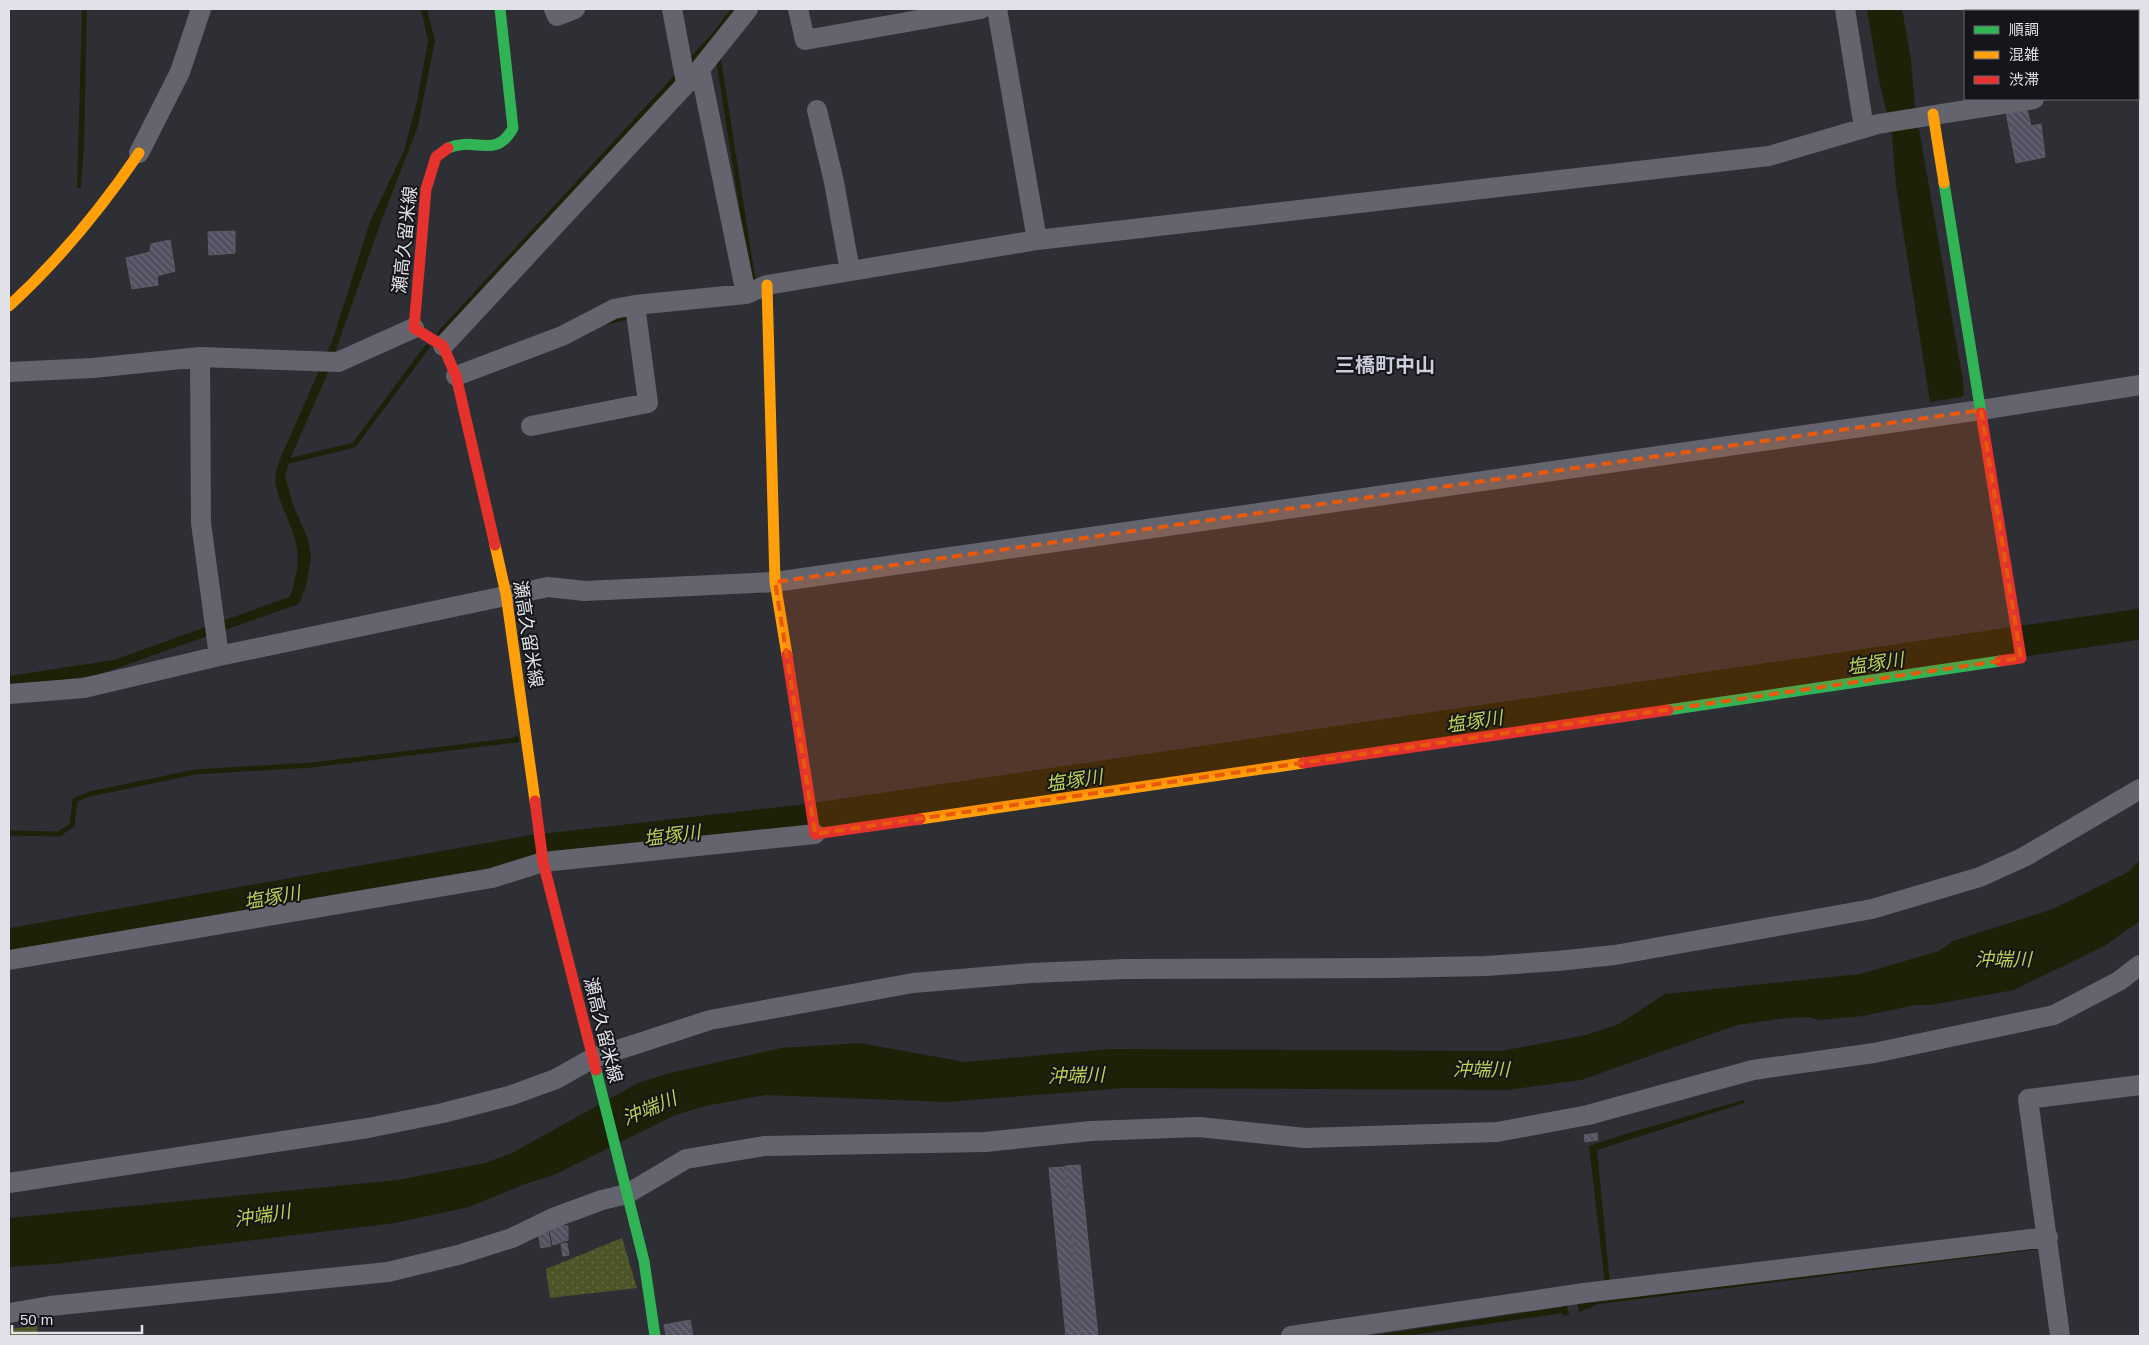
<svg xmlns="http://www.w3.org/2000/svg" width="2149" height="1345" viewBox="0 0 2149 1345" font-family="Helvetica,'Noto Sans JP',sans-serif">
  <style>
    .grass { fill: url(#grass-dots) }
    .water { fill: #1d2108 }
    .lines { fill: none; stroke-linecap: round; stroke-linejoin: round }
    .stream { stroke: #1d2108; stroke-width: 5 }
    .river { stroke: #1d2108; stroke-width: 31 }
    .building { fill: url(#building-back-hatch); stroke: #5d5d63 }
    .street { stroke: #64646e; stroke-width: 20 }
    .fast { stroke: #30b455; stroke-width: 11 }
    .slow { stroke: #ff9f0a; stroke-width: 11 }
    .jam { stroke: #e5322d; stroke-width: 11 }
    .marked { fill: #e8590c; fill-opacity: 0.2; stroke: #e8590c; stroke-width: 4; stroke-dasharray: 10 6; stroke-linejoin: round }
    .labels { text-anchor: middle; stroke-width: 4; stroke-linejoin: round; paint-order: stroke }
    .street-label { font-size: 18px; fill: #e0e1e9; stroke: #15151a }
    .water-label { font-size: 19px; font-style: italic; fill: #bbd155; stroke: #15151a }
    .quarter-label { font-size: 20px; font-weight: bold; fill: #cbccdc; stroke: #15151a }
  </style>
  <defs>
    <pattern id="grass-dots" width="8" height="8" patternUnits="userSpaceOnUse" patternTransform="scale(1.25)"><rect width="8" height="8" fill="#4c5428"/><path d="M2 2h.1M6 6h.1" fill="none" stroke="#666c47" stroke-width="1.8" stroke-linecap="round"/></pattern>
    <pattern id="building-back-hatch" width="6" height="6" patternUnits="userSpaceOnUse" patternTransform="scale(1.25)"><rect width="6" height="6" fill="#505061"/><path d="M-1 5l2 2M0 0l6 6M5-1l2 2" fill="none" stroke="#696978"/></pattern>
  </defs>
  <rect width="100%" height="100%" fill="#2e2f35"/>
  <path class="grass" d="M622 1238 637 1288 550 1298 546 1269Z
    M37 1326 38 1336H9V1329Z"/>
  <path class="water" d="M82 9H87L84 146 81 188H77Z
    M421 9H427L435 41 418 126 381 222 327 375 290 459 285 476 293 505 308 539 311 557 306 586 299 604 97 675 9 687V676L114 660 289 597C293 592 293 586 295 579 305 538 284 522 276 486 274 477 277 468 280 459L333 339 370 222 404 151 417 101 428 41Z
    M1867 9H1902L1911 60 1915 106 1963 381 1964 395 1961 397 1930 402 1896 186 1892 136 1879 80Z
    M2140 860V921L2106 945 2014 990 1931 1005H1915L1863 1016 1819 1020 1809 1017 1787 1018 1737 1025 1581 1080 1507 1090 1124 1088 947 1102 765 1095 705 1106 673 1116 554 1175 525 1184 469 1207 395 1223 54 1264 9 1267V1218L398 1180 485 1163 512 1153 638 1083 670 1073 781 1048 860 1043 965 1062 1109 1049 1501 1051 1586 1035 1619 1024 1665 994 1860 974 1939 951 1953 941 2053 909 2128 872Z
    M1744 1100V1103L1597 1150 1610 1284H1605L1589 1146 1635 1131Z
    M2056 1245V1247L1599 1304 1579 1312 1577 1302Z
    M1562 1305H1567L1569 1315 1563 1316 1562 1313 1407 1336H1369L1562 1307Z"/>
  <g class="lines">
    <path class="stream" d="M718 56 753 280
      M687 65 714 35 734 9
      M608 322 629 316
      M440 333 680 73
      M285 462 354 445 427 347
      M9 833 59 834 72 825 75 800 90 794 195 772 312 765 517 740 516 738"/>
    <path class="river" d="M9 944 529 851 803 820 2140 624"/>
  </g>
  <path class="building" d="M2027 109 2031 126 2041 124 2045 157 2016 163 2006 112Z
    M235 231V253L209 255 208 232Z
    M170 240 175 271 157 276 158 285 132 289 126 258 150 252 151 244Z
    M1597 1133 1598 1140 1585 1142 1584 1135Z
    M1080 1165 1098 1336H1082L1065 1166Z
    M1064 1167 1081 1336H1066L1049 1168Z
    M563 1223 564 1226H568V1240L553 1245 549 1226Z
    M548 1231 551 1246 541 1248 538 1233Z
    M567 1243 569 1255 563 1256 561 1244Z
    M690 1320 693 1336H666L664 1325Z"/>
  <g class="lines">
    <path class="street" d="M554 9 557 16 575 9
      M672 9 686 83
      M798 9 805 40 981 9
      M997 9 1037 240
      M1845 9 1864 128
      M700 69 746 294
      M2138 83 2140 82
      M817 110 834 182 850 271
      M139 153 180 72 201 9
      M443 346 700 69 748 9
      M200 357 201 523 219 656
      M9 372 93 368 200 357 338 362 414 328
      M456 376 562 336 614 309 635 305 746 294 767 285 1037 240 1769 156 1878 124 2034 99
      M531 426 648 403 635 305
      M9 694 84 688 219 656 548 587 585 591 775 582 1981 410 2140 385
      M9 960 492 878 543 862 815 834
      M9 1183 368 1128 443 1113 509 1096 556 1079 593 1058 710 1020 913 983 1031 973 1126 969 1388 968 1486 966 1557 961 1615 955 1872 909 1980 877 2024 857 2140 789
      M9 1313 50 1306 388 1272 458 1255 512 1238 553 1218 602 1200 627 1194 686 1159 764 1146 985 1142 1091 1131 1199 1127 1305 1138 1497 1132 1588 1115 1753 1070 1874 1053 2054 1015 2119 981 2140 965
      M1291 1336 1584 1293 2048 1237
      M2060 1336 2028 1099 2140 1085"/>
    <path class="fast" d="M448 148C475 136 496 160 513 128L500 9
      M1944 183 1981 413
      M1668 710 2000 661
      M596 1070 644 1261 655 1336"/>
    <path class="slow" d="M1933 114 1944 183
      M767 285 775 582 787 655
      M9 306C59 260 101 209 139 153
      M495 545 506 594 535 801
      M920 819 1303 763"/>
    <path class="jam" d="M448 148 436 157 426 189 414 328 443 346 456 376 495 545
      M1981 413 2021 658 2000 661
      M787 655 815 834 920 819
      M1303 763 1668 710
      M535 801 543 862 596 1070"/>
  </g>
  <path class="marked" d="M1981 410 2021 658 815 834 775 582Z"/>
  <g class="labels">
    <g class="street-label">
      <text transform="translate(405 240) rotate(-84)" y="6">瀬高久留米線</text>
      <text transform="translate(528 634) rotate(81)" y="6">瀬高久留米線</text>
      <text transform="translate(603 1030) rotate(76)" y="6">瀬高久留米線</text>
    </g>
    <g class="water-label">
      <text transform="translate(1875 663) rotate(-8)" y="7">塩塚川</text>
      <text transform="translate(1474 721) rotate(-8)" y="7">塩塚川</text>
      <text transform="translate(1074 780) rotate(-8)" y="7">塩塚川</text>
      <text transform="translate(672 835) rotate(-7)" y="7">塩塚川</text>
      <text transform="translate(272 897) rotate(-10)" y="7">塩塚川</text>
      <text x="2003" y="966">沖端川</text>
      <text x="1481" y="1076">沖端川</text>
      <text transform="translate(1076 1075) rotate(-2)" y="7">沖端川</text>
      <text transform="translate(649 1108) rotate(-23)" y="7">沖端川</text>
      <text transform="translate(262 1215) rotate(-9)" y="7">沖端川</text>
    </g>
    <g class="quarter-label">
      <text x="1385" y="372">三橋町中山</text>
    </g>
  </g>
  <rect width="2149" height="1345" fill="none" stroke="#e0e1e9" stroke-width="20"/>
  <rect x="1964" y="10" width="175" height="90" fill="#15151a" stroke="#66676d"/>
  <rect x="1974" y="26" width="25" height="8" fill="#30b455" stroke="#66676d"/>
  <text x="2009" y="35" font-size="15" fill="#e0e1e9">順調</text>
  <rect x="1974" y="51" width="25" height="8" fill="#ff9f0a" stroke="#66676d"/>
  <text x="2009" y="60" font-size="15" fill="#e0e1e9">混雑</text>
  <rect x="1974" y="76" width="25" height="8" fill="#e5322d" stroke="#66676d"/>
  <text x="2009" y="85" font-size="15" fill="#e0e1e9">渋滞</text>
  <path d="M12 1325v8h130v-8" fill="none" stroke="#e0e1e9" stroke-width="2.5"/>
  <text x="20" y="1325" font-size="15" fill="#e0e1e9" stroke="#15151a" stroke-width="4" paint-order="stroke">50 m</text>
</svg>
